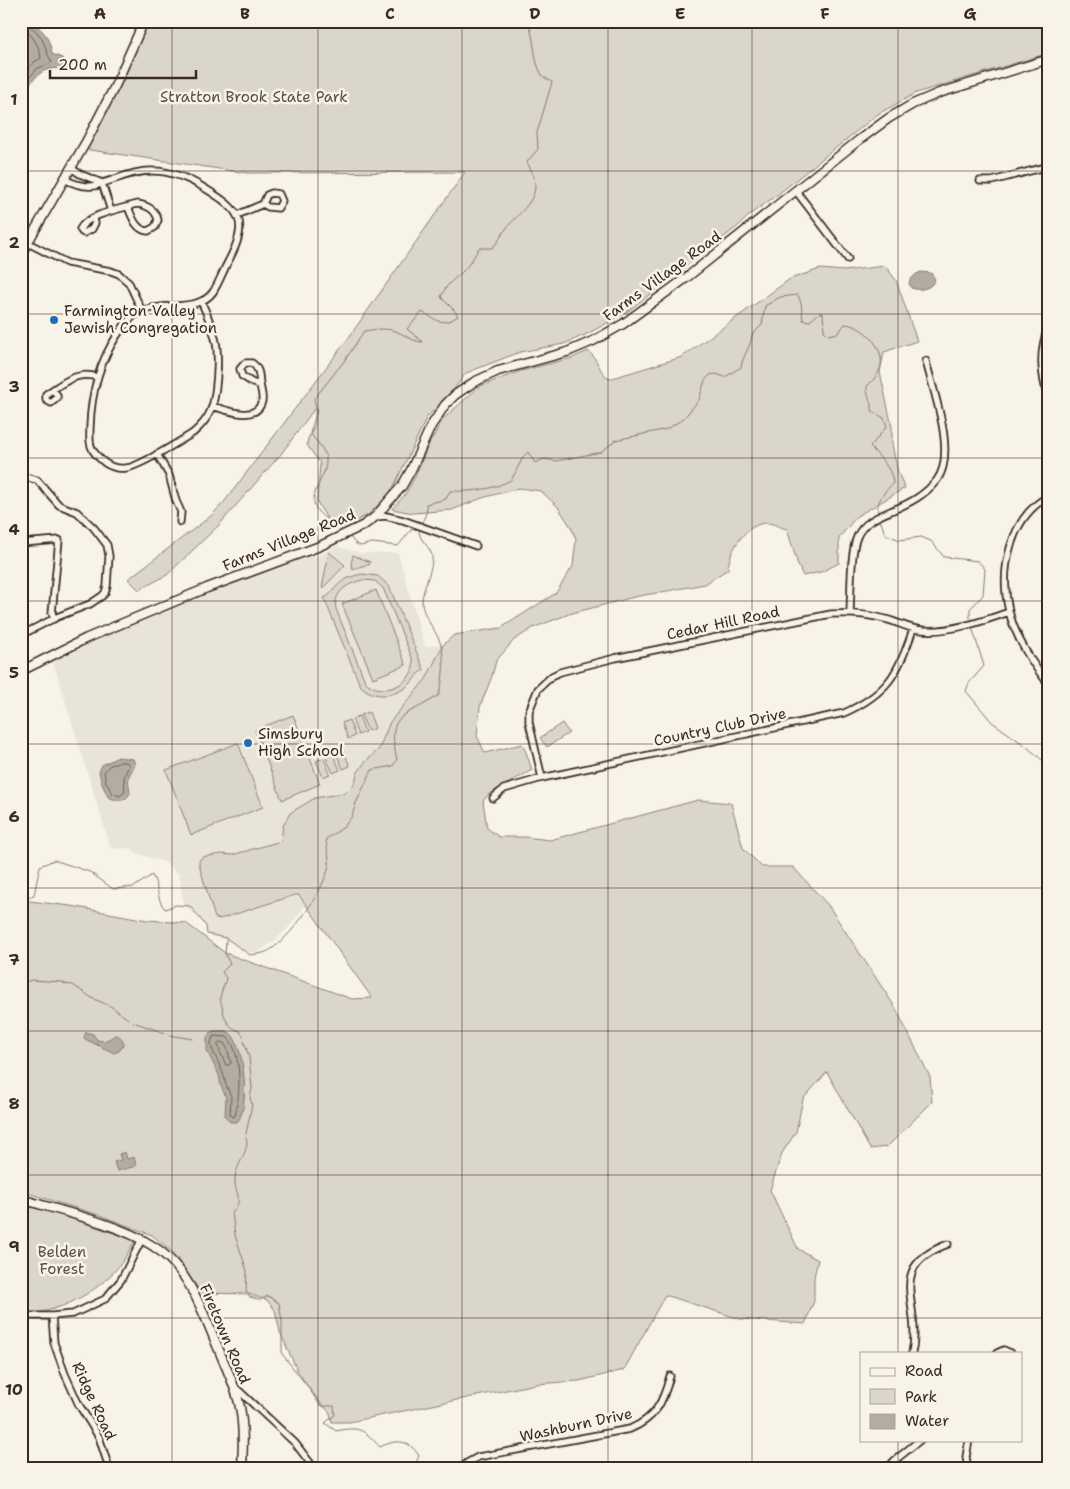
<svg xmlns="http://www.w3.org/2000/svg" width="1070" height="1489" viewBox="0 0 1070 1489" font-family="'Shantell Sans',sans-serif">
  <style>
    .built { fill: #e9e4d9 }
    .green { fill: #dbd6cb; stroke: #8b8074; fill-rule: evenodd }
    .water { fill: #b4aca0; stroke: #84786c }
    .lines { fill: none; stroke-linecap: round; stroke-linejoin: round }
    .shore { stroke: #6b5e52; stroke-width: 1 }
    .stream { stroke: #84786c; stroke-width: 1 }
    .street-casing { stroke: #3b2a1e; stroke-width: 9 }
    .secondary-casing { stroke: #3b2a1e; stroke-width: 11 }
    .street { stroke: #f7f3e8; stroke-width: 5.5 }
    .secondary { stroke: #f7f3e8; stroke-width: 8 }
    .grid { fill: none; stroke: #3b2a1e; stroke-width: 1; stroke-opacity: 0.55 }
    .poi-dot { fill: #1f6fb2; stroke: #f7f3e8; stroke-width: 2 }
    .labels { text-anchor: middle; stroke-width: 5; stroke-linejoin: round; paint-order: stroke }
    .park-label { font-size: 15px; fill: #5b4c41; stroke: #f7f3e8 }
    .street-label { font-size: 15px; fill: #3b2a1e; stroke: #f7f3e8 }
    .poi-label { font-size: 15px; fill: #3b2a1e; stroke: #f7f3e8; text-anchor: start }
    .neatline { fill: none; stroke: #3b2a1e; stroke-width: 2 }
    .grid-label { font-size: 16px; text-anchor: middle; font-weight: bold; fill: #3b2a1e }
  </style>
  <rect width="100%" height="100%" fill="#f7f3e8"/>
  <filter id="ink" filterUnits="userSpaceOnUse"><feTurbulence type="fractalNoise" baseFrequency=".02" numOctaves="2"/><feDisplacementMap in="SourceGraphic" scale="10" xChannelSelector="R" yChannelSelector="G"/><feConvolveMatrix kernelMatrix="1 2 1 2 8 2 1 2 1" color-interpolation-filters="sRGB"/></filter>
  <g filter="url(#ink)">
    <path class="built" d="M337 546 360 553H398L425 647 453 642 312 897 289 927 273 942 259 951 248 954 229 941 208 934 205 923 184 905 179 875 165 862 138 854 130 848 111 849 52 658 60 653 239 582 314 555 315 557Z"/>
    <path class="green" d="M152 21H1049V53L916 93 878 114 777 195 752 213 737 227 627 312 589 333 564 344 520 352 466 373 448 397 427 417 394 486 385 498 368 515 345 526 329 522 317 502 320 463 309 448 307 444 308 439 315 425V408L281 454 219 525 167 575 139 590 128 579 211 516 225 501 347 340 465 172 247 173 83 149 145 24Z
      M885 266 896 280 917 341 884 352 880 372 892 427V444L898 473 905 488 857 516 839 538V563L821 572 803 576 798 565 787 529C781 528 773 523 767 523 746 523 729 550 728 569L705 584 634 597 569 614 533 628 514 640 496 661 492 676 480 707 477 736 485 753 522 744 526 752 532 770 489 794 483 801 487 828 499 837H525L550 840 698 800 731 803 743 848 762 867H793L828 905 895 1007 930 1077 932 1102 887 1147 870 1149 827 1072 803 1099 796 1132 782 1153 770 1190 798 1249 818 1260 814 1277V1301L805 1324 740 1319 665 1295 624 1370 579 1381 536 1384 349 1422H332L330 1413 326 1408 319 1404 297 1370 280 1332 275 1310 267 1300 248 1294 202 1293 190 1278 177 1256 152 1235 102 1216 21 1191V900L71 906 147 920 186 923 225 953 352 999 372 998 299 895H295L220 919 215 918 199 865V861L202 857 222 854 232 855 281 841 283 826 290 813 315 798 345 793 354 784 358 772 365 762 379 749 390 722 426 679 443 645 454 635 501 628 556 593 573 566 576 539 571 527 558 507 541 491 519 488 482 498 452 510 413 513 392 509 404 496 414 479 428 446 443 419 480 386 521 371 572 358 588 351C599 360 597 369 609 379L682 357 790 279 820 269 844 271Z
      M329 552 345 565 325 586 323 589 322 588Z
      M353 555 370 562 369 565H365L353 569 351 564Z
      M362 574 378 576 389 586 424 670C417 673 415 679 410 684 396 697 373 700 360 685L324 598C330 596 331 592 336 587 343 579 352 576 362 574ZM363 580 375 581 383 588 413 660C417 684 380 699 365 681L336 609C333 592 348 583 363 580Z
      M376 590 406 665 373 678 342 604Z
      M369 712 375 728 368 731 361 715Z
      M293 715 320 784 282 800 255 730Z
      M359 716 365 732 358 735 352 719Z
      M349 720 355 736 348 739 342 723Z
      M562 723 569 733 547 747 540 738Z
      M238 743 263 807 191 835 166 770Z
      M343 750 350 766 343 769 336 753Z
      M333 754 340 770 333 773 326 757Z
      M324 758 330 774 323 777 316 761Z
      M24 1203 135 1240C130 1249 125 1259 119 1266 96 1294 57 1314 21 1314V1205Z"/>
    <path class="water" d="M21 21C39 21 50 37 52 54L62 58 68 69C38 66 41 75 21 92Z
      M921 272 931 273 935 279C932 289 920 291 911 288L909 283C912 277 915 274 921 272Z
      M118 757 133 759 135 764 128 778 130 793C125 803 117 801 108 797L102 784 99 772 102 765Z
      M215 1031C221 1031 226 1030 230 1033 245 1045 250 1110 237 1122H230L225 1116 226 1097 221 1086 219 1075 207 1051V1037L211 1032Z
      M86 1032 93 1034 97 1040C106 1042 108 1039 115 1035 121 1036 123 1039 124 1045L119 1051 114 1053 87 1040 84 1038Z
      M125 1152 127 1159 134 1157 136 1166 117 1171 114 1162 121 1160 119 1154Z"/>
    <g class="lines">
      <path class="shore" d="M21 77 33 63 41 58C40 51 37 43 33 38 28 31 23 31 22 21
        M21 86 38 68 50 64 52 62C46 54 45 41 38 33 34 28 29 28 28 21
        M119 762H127L129 765 124 777 125 792 120 796 112 793 106 782 104 772 109 766Z
        M214 1036 227 1037C243 1053 240 1095 235 1116L234 1117 230 1115 231 1096 226 1085 223 1073 212 1049 211 1043Z
        M220 1042 224 1043 227 1048 231 1063 229 1065H226L220 1052 218 1045Z"/>
      <path class="stream" d="M880 519 885 534 900 540 921 537 931 541 944 557 978 561 985 569 983 595 970 609V618
        M422 523 427 511 426 504 446 499 450 491C470 492 495 490 512 479L523 457 528 452 535 463 544 459 556 461 601 452 616 440 667 429 683 419 699 400 705 380 710 375 716 374 725 377 741 367C743 355 751 347 752 335L762 325 765 306 780 297 798 295 801 303 803 320 810 321 819 313H823L824 331 829 335 838 333 845 324C861 325 879 342 881 358 883 370 875 379 867 386V391L873 412 884 418 887 426 870 447C880 457 893 470 893 484 884 491 875 503 878 515
        M344 531C336 524 323 519 317 510 306 493 328 477 326 459 326 450 315 440 310 433L317 411 314 399 345 360 364 331C376 329 389 327 400 333 408 337 415 342 423 342L407 329 422 312C437 320 442 327 458 316 454 308 447 304 441 297 447 282 455 280 465 269 470 263 475 255 479 248H492C500 241 500 236 506 229 516 215 536 203 535 184 535 177 530 168 527 162L538 149 537 133 552 82C549 80 544 78 542 75 532 59 536 37 527 21
        M349 536 356 544 361 546 372 543 398 546 411 530 417 529
        M972 627 984 666 969 683 966 691 992 722 1026 746 1049 766
        M21 897 26 898 34 895 40 866 54 860 90 872 113 889 134 887 152 875C159 886 156 899 165 909L176 905 190 906 206 926 207 934 226 938 250 955C255 954 261 954 266 952 289 942 324 890 329 866 330 858 326 847 326 839L344 827 352 816 356 803 372 770 393 766 397 760C385 710 405 719 439 695 443 679 446 659 440 642 435 628 421 615 422 600 423 587 434 567 432 555 429 545 418 540 419 529
        M226 940 225 954 230 964 222 972 226 978C225 984 222 989 221 994 219 998 221 1002 222 1006 224 1018 228 1028 240 1031L243 1036
        M21 983 32 980 62 982 65 984 73 985 92 998 112 1007 128 1019
        M133 1022 165 1033
        M168 1035 193 1039
        M244 1041 249 1057 252 1088 250 1098 252 1104 246 1134
        M246 1137C251 1150 235 1165 235 1179 234 1194 245 1198 232 1213L235 1235 247 1271 246 1291 250 1297 260 1300 268 1296 279 1303 282 1321V1354L323 1406H334L335 1415 325 1423 336 1431C360 1426 363 1429 380 1447 396 1439 409 1439 419 1456L414 1467 415 1468"/>
      <g class="street-casing">
        <path id="street" d="M71 168 80 174 102 183
          M64 179C76 185 90 190 102 183 118 179 136 170 153 171 172 171 190 179 206 189 242 211 249 222 228 262 223 271 219 283 213 292 197 314 160 300 138 313 130 317 123 327 118 334 99 362 91 394 90 427 90 433 89 440 91 446 93 453 99 458 105 463 111 467 119 469 126 468 139 467 180 441 193 433 200 427 206 421 210 412 217 397 219 358 216 342 213 328 207 314 201 301
          M980 181H992L1049 166
          M102 183 111 211
          M796 191 848 259
          M237 215 263 204 268 207 278 208 282 201 279 194 272 193 267 195 263 204
          M93 218 95 223 92 229 84 233 82 232 80 229C88 214 121 209 137 204 147 205 156 210 158 220L155 227 148 231C136 230 132 217 128 207
          M28 243 67 263 111 271 119 274 129 283 142 311
          M1049 324C1038 354 1041 373 1049 403
          M53 390 57 395V398L51 403 46 400V394C62 384 77 370 97 377
          M212 406C226 410 257 423 262 401 263 396 261 390 260 385 259 376 260 369 252 363H245L240 369 242 376 253 383 260 385
          M157 454 169 475 176 501 181 512 180 522
          M21 476 37 480 59 505 77 512 94 528 107 545 109 556 107 586 105 593 102 596 90 604 57 617 21 635
          M1049 496C1010 517 999 570 1009 611 1014 634 1033 666 1049 684
          M375 517 386 516 403 520 476 546
          M21 543 59 540 52 613 54 619
          M850 613C851 595 850 552 857 537 863 522 879 516 893 510 910 503 925 495 937 480 957 453 933 391 926 361
          M542 778 529 722V711L538 689 552 676 560 672 615 658 831 614C849 613 867 614 885 619 898 622 909 629 922 630 948 633 984 621 1009 612
          M493 798 504 789 542 778 844 713C887 694 899 673 913 629
          M21 1316H52L73 1314 105 1299 121 1280 142 1239
          M52 1316 54 1343 65 1374 79 1405 99 1437 109 1468
          M912 1353C923 1303 883 1268 948 1244
          M997 1353 1004 1350 1010 1353
          M236 1388 295 1443 314 1468
          M462 1468 467 1463 478 1457 630 1429C656 1418 663 1402 670 1376
          M888 1468 894 1461 920 1440
          M968 1468 966 1457 969 1440"/>
      </g>
      <g class="secondary-casing">
        <path id="secondary" d="M21 254 86 142 116 84 144 21
          M21 671 87 638 207 588 320 546 364 525 375 517 402 486 411 470 431 426 445 405 455 395 474 382 498 371 567 352 593 341 623 324 686 278 859 140 889 118 913 104 939 93 1049 59
          M21 1199C61 1211 119 1224 153 1246 189 1268 203 1313 219 1350 226 1368 235 1385 239 1403 244 1423 243 1447 242 1468"/>
      </g>
      <use href="#street" class="street"/>
      <use href="#secondary" class="secondary"/>
    </g>
  </g>
  <path class="grid" d="M172 21V1468M318 21V1468M462 21V1468M608 21V1468M752 21V1468M898 21V1353M21 171H1049M21 314H1049M21 458H1049M21 601H1049M21 744H1049M21 888H1049M21 1031H1049M21 1175H1049M21 1318H1049M898 1440V1468"/>
  <g class="poi-dot">
    <circle cx="54" cy="320" r="5"/>
    <circle cx="248" cy="743" r="5"/>
  </g>
  <g class="labels">
    <g class="park-label">
      <text x="254" y="102">Stratton Brook State Park</text>
      <text x="62" y="1257">Belden<tspan x="62" dy="17">Forest</tspan></text>
    </g>
    <g class="street-label">
      <text transform="translate(662 276) rotate(-36)" y="5">Farms Village Road</text>
      <text transform="translate(289 540) rotate(-22)" y="5">Farms Village Road</text>
      <text transform="translate(723 623) rotate(-12)" y="5">Cedar Hill Road</text>
      <text transform="translate(720 727) rotate(-12)" y="5">Country Club Drive</text>
      <text transform="translate(225 1334) rotate(67)" y="5">Firetown Road</text>
      <text transform="translate(94 1401) rotate(65)" y="5">Ridge Road</text>
      <text transform="translate(576 1425) rotate(-12)" y="5">Washburn Drive</text>
    </g>
    <g class="poi-label">
      <text x="64" y="316">Farmington Valley<tspan x="64" dy="17">Jewish Congregation</tspan></text>
      <text x="258" y="739">Simsbury<tspan x="258" dy="17">High School</tspan></text>
    </g>
  </g>
  <rect width="1070" height="1489" fill="none" stroke="#f7f3e8" stroke-width="55"/>
  <rect x="860" y="1352" width="162" height="90" fill="#f7f3e8" stroke="#aca397"/>
  <rect x="870" y="1368" width="25" height="8" fill="#f7f3e8" stroke="#aca397"/>
  <text x="905" y="1376" font-size="15" fill="#3b2a1e">Road</text>
  <rect x="870" y="1389" width="25" height="15" fill="#dbd6cb" stroke="#aca397"/>
  <text x="905" y="1402" font-size="15" fill="#3b2a1e">Park</text>
  <rect x="870" y="1414" width="25" height="15" fill="#b4aca0" stroke="#aca397"/>
  <text x="905" y="1426" font-size="15" fill="#3b2a1e">Water</text>
  <path d="M50 70v8h146v-8" fill="none" stroke="#3b2a1e" stroke-width="2.5"/>
  <text x="58" y="70" font-size="15" fill="#3b2a1e" stroke="#f7f3e8" stroke-width="4" paint-order="stroke">200 m</text>
  <rect x="28" y="28" width="1014" height="1434" class="neatline"/>
  <g class="grid-label">
    <text x="100" y="19">A</text>
    <text x="245" y="19">B</text>
    <text x="390" y="19">C</text>
    <text x="535" y="19">D</text>
    <text x="680" y="19">E</text>
    <text x="825" y="19">F</text>
    <text x="970" y="19">G</text>
    <text x="14" y="105">1</text>
    <text x="14" y="248">2</text>
    <text x="14" y="392">3</text>
    <text x="14" y="535">4</text>
    <text x="14" y="678">5</text>
    <text x="14" y="822">6</text>
    <text x="14" y="965">7</text>
    <text x="14" y="1109">8</text>
    <text x="14" y="1252">9</text>
    <text x="14" y="1395">10</text>
  </g>
</svg>
